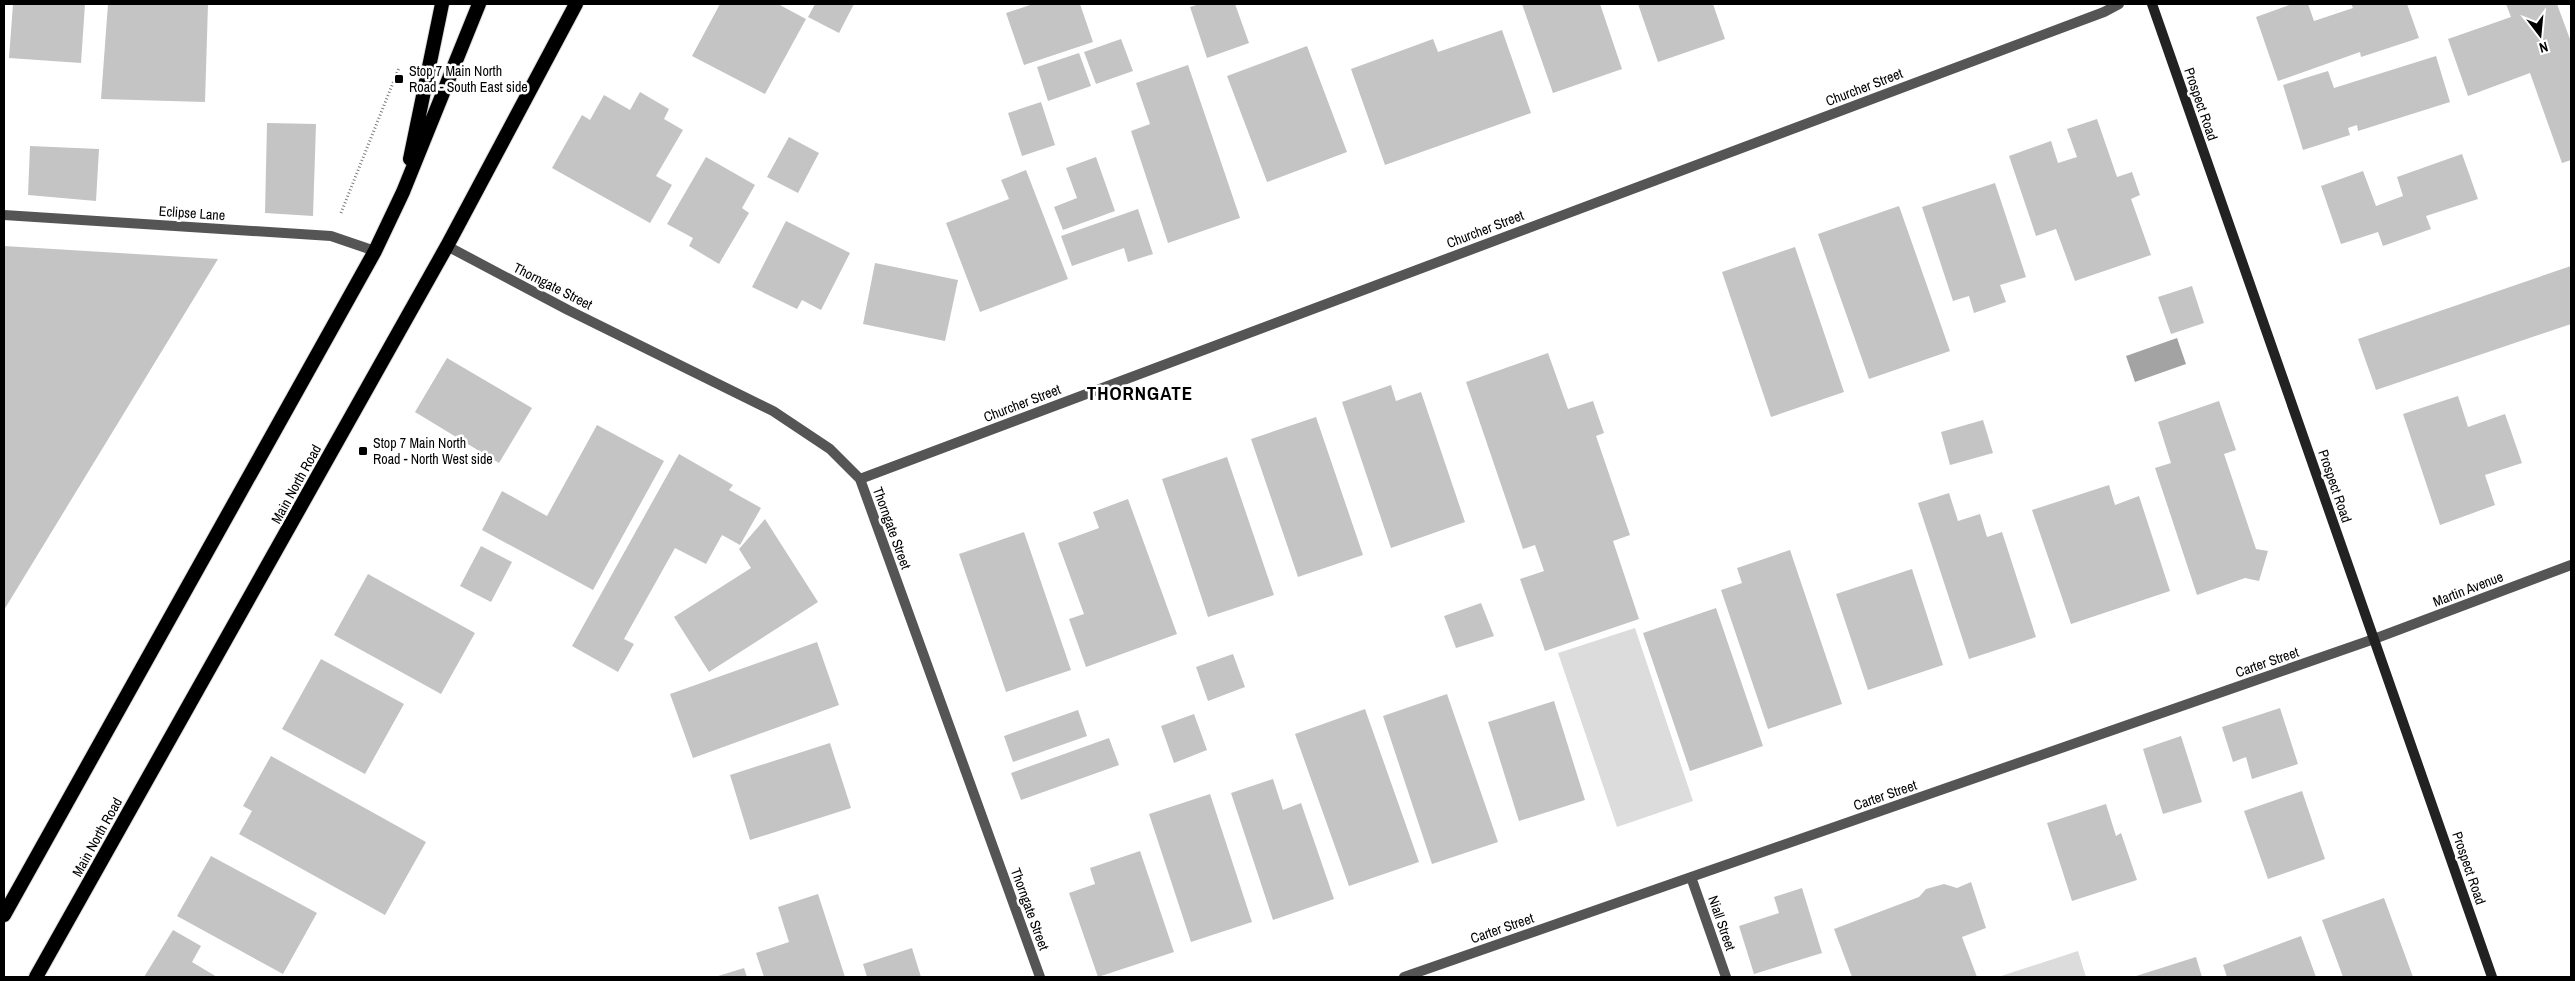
<svg xmlns="http://www.w3.org/2000/svg" width="2575" height="981" viewBox="0 0 2575 981" font-family="'Archivo Narrow',sans-serif">
  <style>
    .green { fill: #dcdcdc }
    .water { fill: #a3a3a3 }
    .building { fill: #c4c4c4 }
    .lines { fill: none; stroke-linecap: round; stroke-linejoin: round }
    .trunk-casing { stroke: #dbdbdb; stroke-width: 16 }
    .path { stroke: #777; stroke-width: 3; stroke-dasharray: 1 2.5; stroke-linecap: butt }
    .service { stroke: #555; stroke-width: 10 }
    .minor { stroke: #555; stroke-width: 10 }
    .secondary { stroke: #222; stroke-width: 10 }
    .trunk { stroke: #000; stroke-width: 14 }
    .poi-dot { fill: #000; stroke: #fff; stroke-width: 2 }
    .labels { text-anchor: middle; stroke-width: 5; stroke-linejoin: round; paint-order: stroke }
    .poi-label { font-size: 14px; fill: #000; stroke: #fff; text-anchor: start }
    .street-label { font-size: 14px; fill: #000; stroke: #fff }
    .district-label { font-size: 19px; font-weight: bold; letter-spacing: 1px; fill: #000; stroke: #fff }
  </style>
  <rect width="100%" height="100%" fill="#fff"/>
  <path class="green" d="M1635 628 1693 801 1617 827 1558 653Z
    M2078 951 2086 977H1998Z"/>
  <path class="water" d="M2177 338 2186 364 2135 382 2126 356Z"/>
  <path class="building" d="M13 4H85L81 63 9 58Z
    M108 4H208L205 102 101 99Z
    M720 4H778L806 19 765 94 692 56Z
    M815 4H854L839 33 808 17Z
    M1033 4H1080L1093 42 1024 65 1006 13Z
    M1200 4H1235L1249 43 1207 58 1190 7Z
    M1522 4H1600L1622 69 1553 93Z
    M1638 4H1713L1725 39 1658 62Z
    M2292 4H2308L2314 21 2353 8 2351 4H2407L2419 38 2361 57 2360 52 2278 81 2256 17Z
    M2506 4H2557L2571 42V160L2562 163 2530 73 2468 96 2448 39 2511 17Z
    M1502 30 1531 113 1385 165 1351 69 1433 39 1438 52Z
    M1121 39 1133 71 1096 84 1084 52Z
    M1307 46 1347 152 1267 182 1227 76Z
    M1079 53 1091 86 1048 101 1037 67Z
    M2436 56 2450 102 2358 131 2357 125 2348 128 2350 135 2303 150 2283 85 2328 71 2334 88Z
    M1188 65 1240 218 1168 243 1131 131 1150 124 1136 83Z
    M640 92 669 109 664 119 683 130 656 176 672 185 650 223 552 168 582 115 590 120 604 95 630 110Z
    M1041 102 1055 145 1022 156 1008 113Z
    M2097 119 2117 177 2132 172 2140 195 2131 199 2151 255 2075 281 2056 229 2036 236 2009 156 2051 141 2058 163 2077 157 2067 129Z
    M267 123 316 124 313 216 265 213Z
    M789 137 819 153 798 193 767 177Z
    M30 146 99 149 96 201 28 195Z
    M2462 154 2478 199 2426 216 2431 229 2383 246 2378 232 2341 244 2321 186 2363 171 2376 206 2403 196 2397 177Z
    M706 157 755 185 742 208 749 213 719 264 689 246 693 238 667 224Z
    M1096 157 1115 211 1063 230 1054 207 1077 198 1066 168Z
    M1026 170 1068 279 980 312 946 223 1009 199 1001 180Z
    M1995 183 2026 277 2000 285 2006 302 1974 313 1969 296 1953 301 1922 207Z
    M1899 206 1950 351 1869 379 1818 234Z
    M1138 209 1153 254 1128 262 1124 248 1072 266 1061 236Z
    M786 221 850 253 821 310 802 300 797 309 752 287Z
    M4 246 218 259 4 610Z
    M1795 247 1844 392 1771 417 1722 272Z
    M875 263 958 280 945 341 863 324Z
    M2571 266V324L2376 390 2358 339Z
    M2192 286 2204 323 2171 334 2158 297Z
    M1548 353 1568 409 1593 401 1604 433 1596 436 1630 535 1613 541 1639 619 1545 651 1520 579 1544 571 1535 545 1523 549 1466 382Z
    M447 358 532 408 499 463 415 412Z
    M1391 385 1396 401 1421 392 1465 522 1391 548 1342 402Z
    M2458 396 2468 427 2505 414 2522 463 2485 475 2495 505 2440 525 2403 414Z
    M2219 401 2236 450 2224 454 2256 549 2268 551 2259 581 2245 578 2197 595 2155 468 2171 463 2158 422Z
    M1316 417 1363 555 1298 577 1251 439Z
    M1983 420 1993 453 1950 465 1941 432Z
    M597 425 664 461 593 590 482 530 502 491 547 516Z
    M679 454 733 485 729 490 761 508 740 545 722 535 706 564 675 548 624 639 634 644 618 672 572 646Z
    M1227 457 1274 595 1208 617 1162 479Z
    M2109 485 2115 505 2139 496 2170 591 2071 624 2032 510Z
    M1949 493 1958 521 1980 514 1987 537 2002 532 2036 637 1969 659 1918 503Z
    M1128 499 1177 634 1086 667 1069 619 1084 614 1058 543 1099 528 1093 512Z
    M765 519 818 602 709 672 674 617 751 568 739 549Z
    M1024 532 1071 670 1006 692 959 554Z
    M481 546 512 562 491 602 460 586Z
    M1790 550 1842 704 1768 729 1721 590 1742 583 1737 568Z
    M1912 569 1943 665 1868 690 1836 594Z
    M368 574 475 633 441 694 334 635Z
    M1481 603 1494 636 1456 648 1444 616Z
    M1716 608 1763 746 1690 771 1643 633Z
    M817 642 839 705 693 758 670 694Z
    M1233 654 1245 687 1208 701 1196 667Z
    M321 659 404 704 365 774 282 729Z
    M1447 694 1498 842 1432 864 1383 716Z
    M1554 701 1585 800 1519 821 1488 722Z
    M2280 708 2298 764 2252 779 2246 757 2233 762 2222 727Z
    M1365 709 1419 862 1349 886 1295 734Z
    M1078 710 1087 736 1013 762 1004 736Z
    M1194 714 1207 750 1174 763 1161 726Z
    M2181 736 2202 802 2163 814 2143 749Z
    M1109 738 1119 765 1021 800 1011 773Z
    M830 743 851 808 750 840 730 775Z
    M271 756 426 842 385 915 239 834 252 811 243 806Z
    M1273 779 1283 810 1301 803 1334 899 1273 920 1231 793Z
    M2302 791 2325 859 2268 879 2244 811Z
    M1210 794 1252 922 1191 942 1149 814Z
    M2106 804 2116 836 2121 833 2137 880 2072 901 2047 823Z
    M1140 851 1174 952 1098 977 1069 893 1095 884 1090 868Z
    M211 856 317 913 283 974 177 916Z
    M1971 882 1986 928 1962 937 1977 977H1852L1834 929 1919 897 1926 889 1944 884 1957 888Z
    M1802 888 1822 953 1754 974 1739 926 1779 913 1774 897Z
    M818 894 845 977H764L756 953 789 942 778 907Z
    M2384 898 2413 977H2343L2322 920Z
    M173 930 201 946 192 962 217 977H144Z
    M2301 936 2316 977H2227L2223 965Z
    M912 948 921 977H867L863 964Z
    M2196 957 2202 977H2133Z
    M744 968 747 977H715Z"/>
  <g class="lines">
    <g class="trunk-casing">
      <path id="trunk" d="M410 159 442 4
        M4 915 375 251 403 192 479 4
        M36 977 447 246 576 4"/>
    </g>
    <path class="path" d="M341 213 399 68"/>
    <path class="service" d="M4 215 331 236 375 251"/>
    <path class="minor" d="M447 246 568 310 773 411 830 449 860 479 1040 977
      M860 479 2104 12 2119 4
      M1691 877 1726 977
      M1404 977 2374 639 2571 565"/>
    <path class="secondary" d="M2152 4 2492 977"/>
    <use href="#trunk" class="trunk"/>
  </g>
  <g class="poi-dot">
    <rect x="394" y="74" width="10" height="10" rx="2.5"/>
    <rect x="358" y="446" width="10" height="10" rx="2.5"/>
  </g>
  <g class="labels">
    <g class="poi-label">
      <text x="409" y="76">Stop 7 Main North<tspan x="409" dy="16">Road - South East side</tspan></text>
      <text x="373" y="448">Stop 7 Main North<tspan x="373" dy="16">Road - North West side</tspan></text>
    </g>
    <g class="street-label">
      <text transform="translate(1864 87) rotate(-21)" y="5">Churcher Street</text>
      <text transform="translate(2201 104) rotate(71)" y="5">Prospect Road</text>
      <text transform="translate(192 213) rotate(4)" y="5">Eclipse Lane</text>
      <text transform="translate(1485 229) rotate(-21)" y="5">Churcher Street</text>
      <text transform="translate(553 286) rotate(27)" y="5">Thorngate Street</text>
      <text transform="translate(1022 403) rotate(-21)" y="5">Churcher Street</text>
      <text transform="translate(296 484) rotate(-61)" y="5">Main North Road</text>
      <text transform="translate(2335 486) rotate(71)" y="5">Prospect Road</text>
      <text transform="translate(892 528) rotate(70)" y="5">Thorngate Street</text>
      <text transform="translate(2468 589) rotate(-21)" y="5">Martin Avenue</text>
      <text transform="translate(2267 662) rotate(-19)" y="5">Carter Street</text>
      <text transform="translate(1885 795) rotate(-19)" y="5">Carter Street</text>
      <text transform="translate(97 837) rotate(-61)" y="5">Main North Road</text>
      <text transform="translate(2469 868) rotate(71)" y="5">Prospect Road</text>
      <text transform="translate(1030 909) rotate(70)" y="5">Thorngate Street</text>
      <text transform="translate(1722 923) rotate(71)" y="5">Niall Street</text>
      <text transform="translate(1502 928) rotate(-19)" y="5">Carter Street</text>
    </g>
    <g class="district-label">
      <text x="1140" y="400">THORNGATE</text>
    </g>
  </g>
  <rect width="2575" height="981" fill="none" stroke="#000000" stroke-width="10"/>
  <g transform="translate(2540 35) rotate(164)" stroke="#ffffff" stroke-width="4" paint-order="stroke">
  <path d="M0-4L9 19L0 12L-9 19Z" fill="#000000"/>
  <text y="-8" font-size="14" font-weight="bold" text-anchor="middle" fill="#000000">N</text>
  </g>
</svg>
